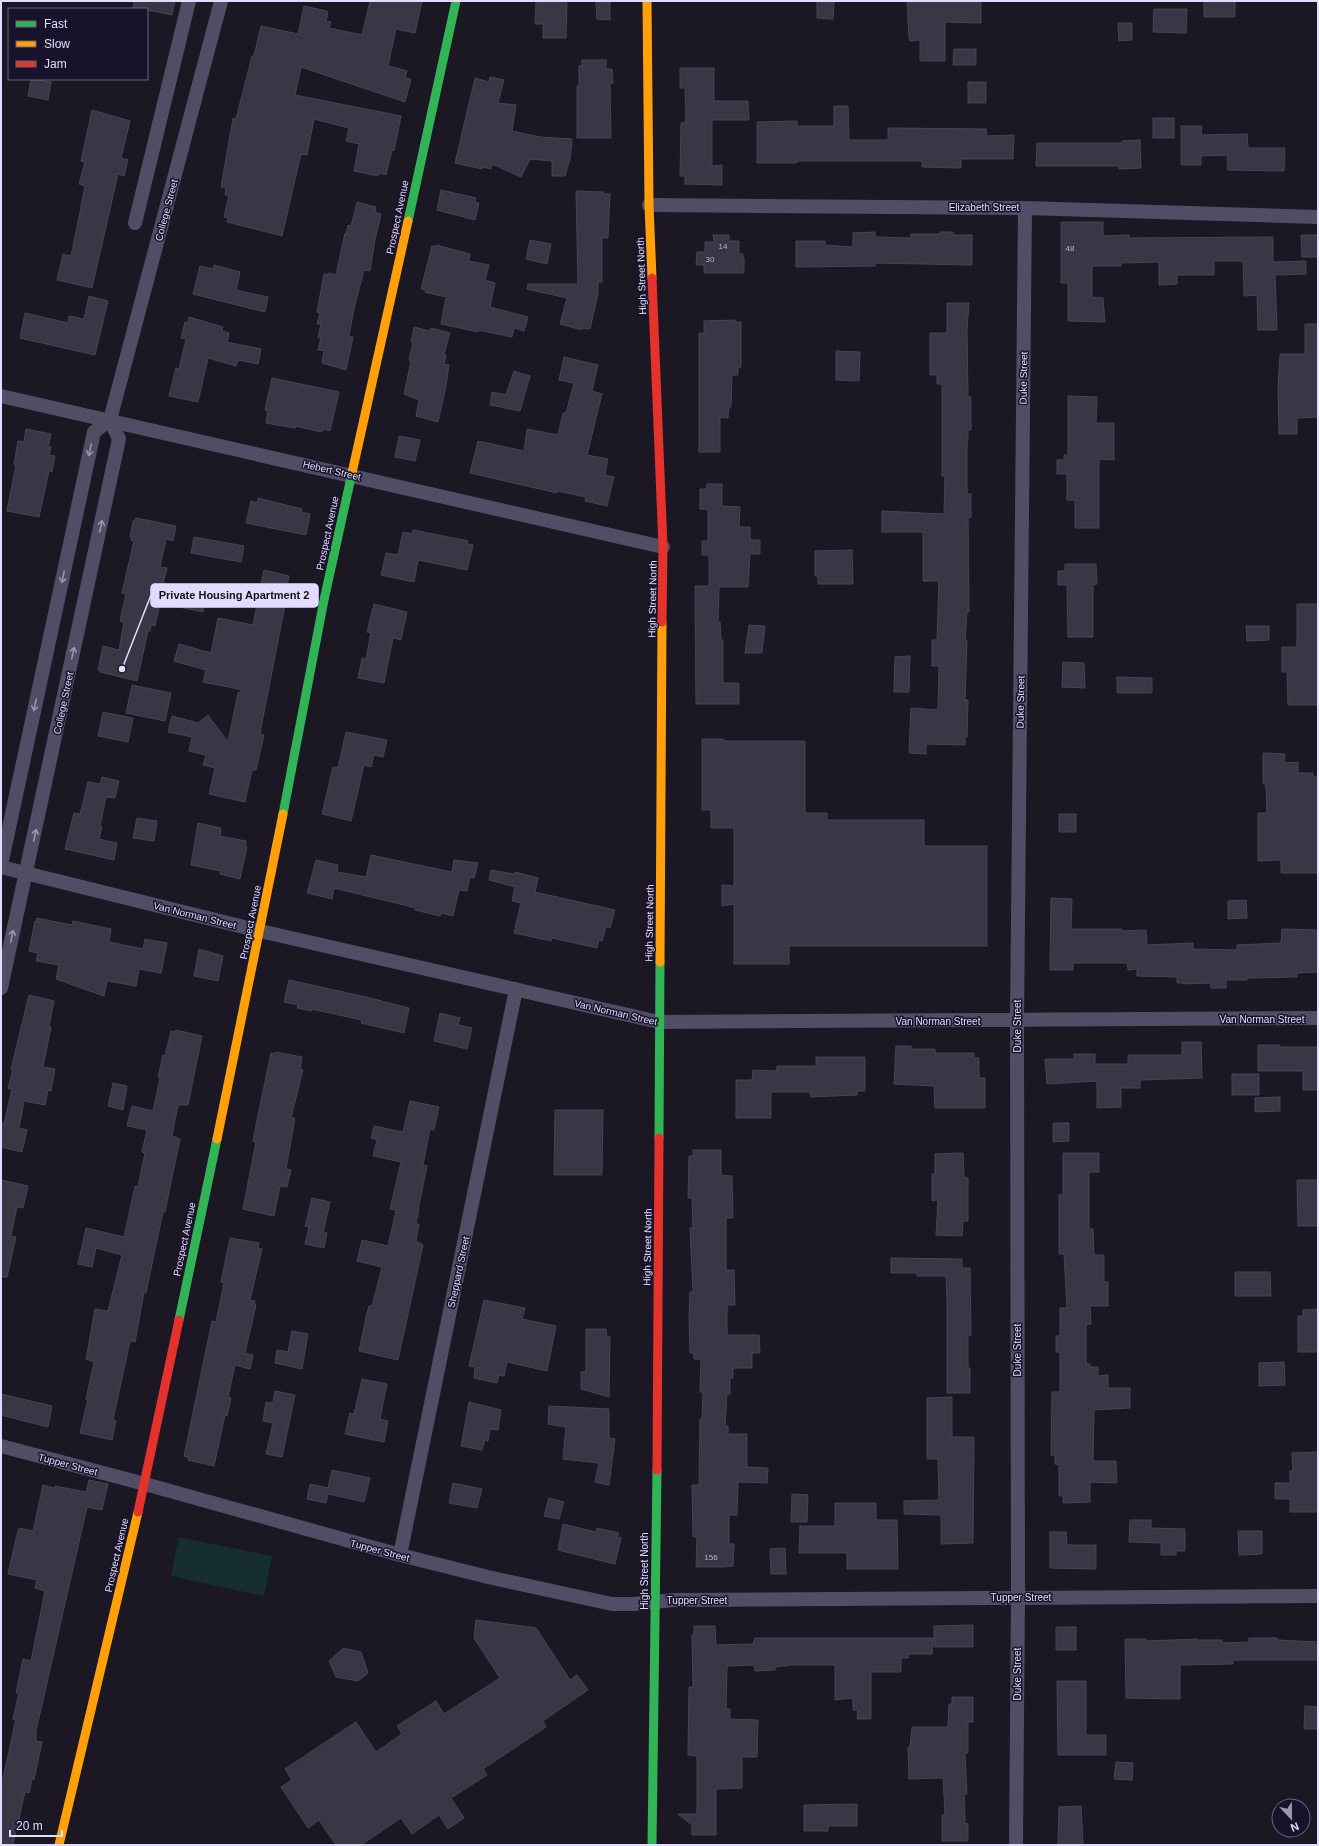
<svg xmlns="http://www.w3.org/2000/svg" width="1319" height="1846" viewBox="0 0 1319 1846" font-family="Helvetica,sans-serif">
  <style>
    .green { fill: #162e32 }
    .building { fill: #3a3646; stroke: #484357 }
    .lines { fill: none; stroke-linecap: round; stroke-linejoin: round }
    .street { stroke: #514d65; stroke-width: 14 }
    .fast { stroke: #30b455; stroke-width: 9 }
    .slow { stroke: #ff9f0a; stroke-width: 9 }
    .jam { stroke: #e5322d; stroke-width: 9 }
    .oneway { stroke: #9a94b2 }
    .labels { text-anchor: middle; stroke-width: 3; stroke-linejoin: round; paint-order: stroke }
    .number-label { font-size: 8px; fill: #b9b2d0 }
    .street-label { font-size: 10px; fill: #e3dcfe; stroke: #18122a }
    .leader { fill: none; stroke: #e3dcfe; stroke-width: 1.5 }
    .callout-dot { fill: #e3dcfe; stroke: #18122a; stroke-width: 1.5 }
    .callout { fill: #e3dcfe; stroke: #e3dcfe; stroke-width: 1.5 }
    .callout-label { font-size: 11px; text-anchor: middle; font-weight: bold; fill: #111 }
  </style>
  <rect width="100%" height="100%" fill="#1b1824"/>
  <path class="green" d="M179 1537 272 1556 264 1596 171 1576Z"/>
  <path class="building" d="M134 1H175L172 15 133 7Z
    M370 1H422L415 33 396 29 388 66 407 71 405 78 411 79 405 102 301 67 295 95 401 116 394 151 392 150 386 175 379 173 378 176 354 171 359 144 346 141 349 128 314 119 307 155 301 154 282 236 227 222 228 218 224 217 229 195H225L226 188 221 187 233 118 236 119 252 56H254L261 26 298 34 304 6 327 11 328 13 326 21 331 22 329 28 362 35Z
    M536 1H567L566 38H543V24H535Z
    M596 1H610V20L597 19Z
    M817 1H834L833 19 817 18Z
    M907 1H981V23L945 22V61H920V40L910 41 909 38Z
    M1204 1H1235V17H1204Z
    M1154 9H1187L1186 33 1153 32Z
    M1118 23H1132V40L1119 41Z
    M954 49H976V65H953Z
    M582 60H606V69H612L613 83H610L611 138H577V86H579V66H582Z
    M680 68H714V101H748L749 120H712V166L722 165V185L685 184V176H680L681 123H685L686 116 685 88H680Z
    M490 77 504 80 498 103 516 105 512 131 540 137 572 139 570 159 565 176H552V161L530 159 521 177 492 164 491 169 482 167V169L455 163 475 78 489 82Z
    M31 79 51 82 48 100 28 96Z
    M968 82H986V103H968Z
    M834 106H848L849 140H888V128L986 129 987 136 1014 135 1013 159H961V168L922 167V161H797V163H757V122L797 121V126H834Z
    M92 110 130 121 121 158 128 160 124 176 118 174 92 288 57 280 63 254 71 256 78 222 85 186 79 184 85 162 81 161Z
    M1153 118H1174V138H1153Z
    M1181 126H1202L1201 135 1247 134 1248 148H1285L1284 171 1228 170 1227 155 1201 156V165H1181Z
    M1140 140 1141 168 1119 169V166H1036L1037 143H1122V141Z
    M441 190 476 198 475 202 479 203 475 220 437 210Z
    M576 191 603 192V194H610L608 238H602V282H598V294L590 329 583 328 582 330 560 324 567 298 527 289 528 284H578Z
    M357 202 376 207 375 212 381 214 375 240 370 271 364 270 354 309 349 335V336L353 337 346 370 322 363 324 351 318 350 321 338H318L321 324H317L320 313 317 312 324 274 329 275V273L336 275 345 233 346 234 348 225 351 226Z
    M1061 222H1103V236L1129 235V238L1273 237V262L1306 261V274L1275 275 1277 330H1258L1257 295 1244 296 1243 261H1214V275H1177V284L1159 285V262L1121 263V266H1092V297L1103 298 1105 322 1068 321V283H1061Z
    M875 232V237L911 238V234H940V232H953V235H972V265L875 263V266L796 267V241H825V245L853 247V233Z
    M713 235H729V241H739V254H743V258H744V273H704V265H696L697 252H705V242H714Z
    M1301 235H1318V257H1302Z
    M530 240 551 244 547 264 526 259Z
    M436 245 470 254 469 261 489 265 485 280 495 283 490 307 528 317 524 331 514 328 512 337 478 330V332L441 324 446 297 425 292 426 290 421 289 432 246 436 247Z
    M214 265 240 272 236 290 268 297 265 312 193 294 200 266 213 269Z
    M89 296 108 301 95 355 20 338 25 313 68 323 69 316 84 319Z
    M947 303H969L967 330 968 397H971V430H968V441H967V494H971V518L968 517 969 612H967L965 640H967L965 700H968L967 737H965V745L926 744V754L909 753 911 708 938 710 939 666H932V640H937L939 581H923V532H882V511L944 514 945 476H942V384H937V375H930V333H947Z
    M189 317 223 327 222 331 229 333 227 342 261 349 258 364 238 360 236 366 208 358 198 402 169 396 176 368 179 369 186 339 181 338 185 322 188 323Z
    M735 320V322H741V367H738V375H732L731 407H729L728 418 720 417V452H699V333H704V321Z
    M1305 324H1318V417L1297 418V434H1279L1278 388 1280 354H1305Z
    M414 327 430 331 431 328 450 333 444 354 446 355 444 364 449 365 446 386 438 422 416 416 419 400 404 394 411 361 409 360 413 343 411 342Z
    M836 351 860 352 859 381 836 380Z
    M564 357 598 365 592 391 602 394 587 455 608 459 605 475 614 477 607 506 585 501 586 497 557 491V493L470 473 478 441 524 451 527 429 558 435 563 413H566L574 383 559 380Z
    M514 371 530 376 520 411 490 405 492 392 506 395Z
    M272 378 339 392 330 431 323 429 322 432 295 426V428L266 423 268 411 265 410Z
    M1068 396 1097 397 1096 423H1114V460L1099 459V528H1075V500H1067V474H1057V460H1064V455H1068Z
    M26 429 51 434 48 447H51L49 455 55 456 52 472 49 471 39 517 7 511 16 465H14L18 441 24 442Z
    M399 436 420 440 415 461 395 457Z
    M707 484H722V506L740 507 739 527H750V540H760V554H750L748 587H719L718 622H720L721 640H723V683H739V704H696L695 586H709V555H702V541H708V509H700V489H707Z
    M258 498 302 509 301 512 310 514 306 535 246 523 251 501 257 503Z
    M136 518 176 526 173 541 166 539 160 567 167 568 163 583 207 592 203 612 160 603 155 626 151 625 150 631H148L137 681 100 672 101 670H98L103 646 119 650 124 622 120 621 126 594 122 593 134 541 131 540 132 537H130L133 521H135Z
    M413 530 468 541 467 544 473 545 467 570 418 560 414 582 381 575 386 553 398 555 403 532 412 534Z
    M194 537 244 546 241 562 191 553Z
    M852 550 853 584H818V576H815V551Z
    M1065 564H1096L1097 584 1093 585V637H1068L1067 585H1058V571H1065Z
    M264 570 289 576 287 586 291 587 285 605 261 728 260 734 264 735 256 770H252L245 802 209 794 215 768 203 765 206 755 189 751 192 737 168 732 172 716 198 723 208 715 228 742 238 693 243 690 203 682 206 670 174 661 179 644 211 653 218 618 253 625Z
    M374 604 407 612 401 640 393 638 384 683 358 678 362 658 366 659 371 633 367 632Z
    M1297 604H1318V705H1288L1287 672H1282V647H1297Z
    M749 625 765 626 762 653H745Z
    M1246 626H1269V640L1247 641Z
    M910 656 909 692H894L895 657Z
    M1063 662 1084 663 1085 688 1062 687Z
    M1117 677 1152 678V693H1117Z
    M132 685 171 693 165 721 126 713Z
    M103 712 133 718 128 742 98 736Z
    M346 732 387 740 383 757 374 755 371 767 364 765 351 821 322 814 333 767 338 768Z
    M702 739H724V741H805V813H827V820H924V846H987V946H789V964H734V904L722 906V885L734 886V828H711V810H702Z
    M1263 753 1285 754 1284 763 1298 762V773H1313V777H1318V873H1281V860L1258 861V813H1267L1266 785 1263 783Z
    M102 777 119 781 115 798 106 797 100 826 102 827 99 839 117 843 114 860 65 849 74 813 80 814 88 782 100 784Z
    M1059 814H1076V832H1059Z
    M137 818 157 821 154 841 133 838Z
    M198 823 221 828 220 836 246 841 245 847H247L240 879 220 874V871L191 865Z
    M371 855 452 872 454 860 478 863 474 878 470 877 467 891 459 890 453 916 441 913 440 916 415 910 416 908 334 888 332 899 307 893 316 860 338 865 337 872 366 877Z
    M491 870 514 874 515 872 538 878 535 892 615 910 610 928 606 927 602 941 599 940 597 948 552 938 551 941 514 933 521 903 512 901 515 887 489 880Z
    M1051 898 1072 899 1071 929H1122V931L1146 930 1147 945 1193 943V949L1237 950V945L1281 943 1282 929 1318 930V972L1297 973V977L1247 978V980H1226V988H1211V983L1183 984V983H1177V977L1137 976V969L1128 970 1127 963H1073V970H1050Z
    M1246 900 1247 918 1228 919V901Z
    M37 918 72 925 73 921 111 929 109 942 143 949 145 939 167 943 161 973 139 969 136 986 107 981 104 996 56 979 59 965 36 961 38 953 29 951 35 921 37 922Z
    M199 949 223 956 218 981 194 976Z
    M289 980 366 997 409 1008 404 1033 361 1023 362 1020 311 1009V1011L297 1008 298 1005 284 1002Z
    M29 995 54 1001 49 1027H51L43 1067 55 1069 51 1091 48 1090 45 1105 24 1101 19 1128 27 1130 22 1152 1 1147V1123L4 1124 12 1089 8 1088 13 1069H11Z
    M440 1013 460 1018 458 1025 472 1028 467 1049 434 1041Z
    M176 1030 202 1036 188 1105H178L172 1136 180 1139 170 1187 165 1212H163L146 1293 144 1292 135 1342 130 1341 113 1420 116 1421 112 1440 80 1433 88 1399H86L94 1362 86 1359 95 1309 108 1311 122 1255 96 1248 92 1267 78 1264 86 1228 124 1237 135 1186H138L145 1153 142 1152 147 1130 127 1126 132 1106 153 1111 160 1078 158 1077 163 1055 165 1056 171 1031 175 1032Z
    M1182 1042H1201L1202 1078 1140 1080V1088H1121V1107L1097 1108V1081L1047 1084 1045 1059H1074V1054H1095V1064H1128V1055H1182Z
    M1258 1045H1280V1047H1318V1090H1303V1071H1258Z
    M896 1046H911V1049H935V1053H974V1058H979V1078H985V1108H935L934 1086 894 1084Z
    M276 1052 302 1057 300 1069 303 1070 291 1118H295L286 1169 291 1170 287 1187 280 1186 274 1216 243 1209 254 1152 256 1142 253 1141 257 1120 271 1053 275 1054Z
    M816 1057H865V1091H857V1095L811 1097 810 1092H771V1118H736V1080H752L753 1070 777 1071V1066H816Z
    M1232 1074H1259V1095H1232Z
    M113 1083 127 1086 123 1110 108 1106Z
    M1280 1097V1111L1255 1112V1098Z
    M410 1101 439 1107 434 1130 430 1129 423 1165 427 1166 418 1210H419L416 1224H419L416 1241 423 1245 398 1360 359 1351 367 1313 369 1306H372L382 1267 357 1261 362 1240 388 1246 396 1210 390 1209 401 1162 373 1156 377 1140 371 1138 374 1126 403 1132Z
    M555 1110H603L602 1175H554Z
    M1053 1123H1069V1141L1053 1142Z
    M693 1150H721V1175L732 1176 733 1218H726V1270H734L735 1305H727V1335H759L760 1353H752V1368H733V1378H730V1394H727L725 1426H728V1434H747V1467L768 1468 767 1483 738 1482 737 1515H729V1544H734L733 1566 723 1567H696L697 1537H693L692 1485H699L700 1419H702L703 1392H700L701 1359H694V1353H690L689 1316 690 1292H693L690 1228H693L692 1198H688L689 1156H693Z
    M963 1153 964 1177 968 1178V1221H963L962 1236 936 1235 938 1200 932 1201V1174H935V1154Z
    M1063 1153H1099V1172H1089V1229H1093L1094 1255H1104V1282H1108V1306H1090L1091 1324H1086V1364H1090V1367H1098V1376L1108 1375V1388H1130V1408L1094 1410 1093 1461H1116L1117 1483 1090 1482V1502L1063 1503V1496H1059V1465L1055 1464V1455H1051L1052 1392H1060V1352H1056V1336H1060V1308H1067L1064 1254H1059V1195H1063Z
    M1 1180 28 1186 23 1208 17 1207 11 1236 16 1237 7 1277H1Z
    M1297 1180H1318V1226H1298Z
    M312 1198 330 1202 323 1233H327L324 1248 305 1244 309 1227 305 1226Z
    M230 1238 259 1243 258 1248 262 1249 250 1300 255 1301 254 1304 256 1305 245 1353 253 1355 250 1369 235 1365 228 1397 231 1398 227 1416 225 1415 214 1466 188 1460V1457L184 1456 212 1321 216 1322 224 1283 221 1282Z
    M891 1258 962 1259V1268H970L971 1335H968V1368H970V1393H947V1301L946 1276H917V1273H891Z
    M1235 1272H1270L1271 1296H1235Z
    M484 1300 525 1308 522 1319 556 1326 547 1371 507 1362 504 1376 499 1375 497 1383 474 1378 475 1367 469 1366Z
    M1318 1309V1352H1298V1316H1303V1310Z
    M586 1329H606L607 1337H610L609 1397 581 1389V1372H586Z
    M292 1331 308 1334 302 1369 275 1363 277 1350 288 1352Z
    M1284 1362 1285 1385 1259 1386V1363Z
    M362 1379 387 1384 380 1419 388 1421 384 1442 345 1434 350 1413 354 1414Z
    M275 1391 295 1395 282 1457 266 1454 273 1423 263 1421 266 1402 273 1403Z
    M1 1394 52 1406 48 1427 1 1415Z
    M952 1397V1437H974L973 1543 941 1544V1515L904 1514V1501L939 1500 938 1459H927V1398Z
    M469 1402 501 1410 498 1430 490 1429 488 1441 485 1440 482 1450 461 1446Z
    M549 1406 609 1409V1438L615 1439 609 1485 595 1482 599 1463 563 1459 566 1427 548 1424Z
    M1318 1452V1512H1290V1499H1275V1483H1290V1471H1293L1292 1453Z
    M332 1470 370 1478 364 1502 328 1494 326 1503 307 1499 310 1484 328 1488Z
    M89 1480 108 1484 102 1510 87 1507 36 1731V1741L42 1742 34 1780 32 1779 29 1793 25 1792 13 1845H1V1787L16 1719H13L19 1693H16L23 1659 31 1661 45 1591 35 1588 37 1580 8 1574 16 1539 19 1528 33 1531 43 1485 55 1488V1486L86 1492Z
    M453 1483 482 1489 477 1508 449 1503Z
    M792 1494 808 1495 807 1522H791Z
    M549 1498 564 1502 559 1519 544 1516Z
    M835 1503H876V1520H897L898 1569H847V1553H799L800 1526H835Z
    M1130 1520H1151V1528L1185 1529V1551H1176V1555H1161V1543L1129 1542Z
    M563 1524 596 1532 597 1528 619 1533 617 1537 621 1538 615 1564 558 1550Z
    M1238 1531H1262V1554L1239 1555Z
    M1050 1532H1066L1067 1545H1096V1569L1050 1568Z
    M785 1548 786 1574H771L770 1549Z
    M476 1620 536 1628 570 1680 577 1675 588 1690 543 1721 546 1727 483 1769 487 1775 451 1798 464 1818 448 1829 439 1815 412 1834 401 1818 361 1845H336L319 1820 308 1828 281 1787 292 1780 285 1769 356 1722 376 1752 402 1734 397 1726 436 1701 444 1714 500 1678 474 1638Z
    M973 1625V1647H934V1626Z
    M694 1626H715L716 1645 753 1644 755 1638H933L932 1654H908V1658H901V1672H871V1719H857L858 1710H853V1698L835 1700V1665H791L775 1667V1670L755 1671 754 1665 727 1666 726 1709H730V1719L758 1720 757 1757H742V1788L716 1789V1835H692V1825L678 1814H697V1756L688 1755 689 1687H693L692 1635 694 1634Z
    M1056 1627H1076V1650H1056Z
    M1249 1638H1277V1640L1318 1642V1660H1233V1664L1180 1665V1699L1126 1698 1125 1639H1146V1641L1198 1639V1640H1222V1643L1249 1642Z
    M343 1648 361 1652 368 1673 358 1681 336 1677 329 1661Z
    M1057 1681H1086V1735H1106V1755H1058Z
    M952 1697H973V1722H968V1753H965L967 1794H964L965 1823 968 1824V1841H942V1815H945L943 1778 909 1779 908 1747H910L912 1727H948L949 1704H952Z
    M1305 1706 1318 1707V1729H1304Z
    M1116 1762 1133 1763 1132 1780 1114 1779Z
    M857 1804V1826H828V1831H804V1805Z
    M1081 1806 1083 1845H1058L1059 1807Z"/>
  <g class="lines">
    <path class="street" d="M649 205 1025 208 1318 217
      M135 223 189 1
      M1 396 663 547
      M1 865 94 432 110 420 221 1
      M1 867 260 931 659 1022 1318 1018
      M1 988 119 439 110 420
      M1 1446 145 1484 400 1555 488 1577 612 1604H633L674 1600 1318 1596
      M400 1555 516 989
      M1016 1845 1018 1597 1017 1020 1025 208"/>
    <path class="fast" d="M408 221 456 1
      M283 814 324 600 352 473
      M659 1138 660 962
      M179 1320 217 1139
      M652 1845 657 1470"/>
    <path class="slow" d="M647 1 649 205 652 278
      M352 473 408 221
      M660 962 662 622
      M217 1139 283 814
      M59 1845 138 1512"/>
    <path class="jam" d="M652 278 663 547 662 622
      M657 1470 659 1138
      M138 1512 179 1320"/>
  </g>
  <defs><path id="oneway-shaft" d="M-6 0H5M1.5-3L5.5 0L1.5 3" fill="none" stroke-width="1.6" stroke-linecap="round" stroke-linejoin="round"/></defs>
  <g class="oneway">
    <use href="#oneway-shaft" transform="translate(90 450) rotate(102)"/>
    <use href="#oneway-shaft" transform="translate(101 526) rotate(-78)"/>
    <use href="#oneway-shaft" transform="translate(63 577) rotate(102)"/>
    <use href="#oneway-shaft" transform="translate(73 653) rotate(-78)"/>
    <use href="#oneway-shaft" transform="translate(35 705) rotate(102)"/>
    <use href="#oneway-shaft" transform="translate(35 835) rotate(-78)"/>
    <use href="#oneway-shaft" transform="translate(12 936) rotate(-78)"/>
  </g>
  <g class="labels">
    <g class="number-label">
      <text x="723" y="249">14</text>
      <text x="1070" y="251">48</text>
      <text x="710" y="262">30</text>
      <text x="711" y="1560">156</text>
    </g>
    <g class="street-label">
      <text x="984" y="211">Elizabeth Street</text>
      <text transform="translate(166 210) rotate(-75)" y="4">College Street</text>
      <text transform="translate(397 217) rotate(-78)" y="4">Prospect Avenue</text>
      <text transform="translate(641 276) rotate(-92)" y="4">High Street North</text>
      <text transform="translate(1023 378) rotate(-89)" y="4">Duke Street</text>
      <text transform="translate(332 470) rotate(13)" y="4">Hebert Street</text>
      <text transform="translate(327 533) rotate(-78)" y="4">Prospect Avenue</text>
      <text transform="translate(652 599) rotate(-89)" y="4">High Street North</text>
      <text transform="translate(1020 702) rotate(-89)" y="4">Duke Street</text>
      <text transform="translate(63 703) rotate(-78)" y="4">College Street</text>
      <text transform="translate(195 915) rotate(14)" y="4">Van Norman Street</text>
      <text transform="translate(250 922) rotate(-79)" y="4">Prospect Avenue</text>
      <text transform="translate(649 923) rotate(-89)" y="4">High Street North</text>
      <text transform="translate(616 1012) rotate(13)" y="4">Van Norman Street</text>
      <text x="1262" y="1023">Van Norman Street</text>
      <text x="938" y="1025">Van Norman Street</text>
      <text transform="translate(1017 1026) rotate(-90)" y="4">Duke Street</text>
      <text transform="translate(184 1239) rotate(-78)" y="4">Prospect Avenue</text>
      <text transform="translate(647 1247) rotate(-89)" y="4">High Street North</text>
      <text transform="translate(458 1272) rotate(-78)" y="4">Sheppard Street</text>
      <text transform="translate(1017 1350) rotate(-90)" y="4">Duke Street</text>
      <text transform="translate(68 1464) rotate(15)" y="4">Tupper Street</text>
      <text transform="translate(380 1550) rotate(15)" y="4">Tupper Street</text>
      <text transform="translate(116 1555) rotate(-77)" y="4">Prospect Avenue</text>
      <text transform="translate(644 1571) rotate(-90)" y="4">High Street North</text>
      <text x="1021" y="1601">Tupper Street</text>
      <text x="697" y="1604">Tupper Street</text>
      <text transform="translate(1017 1674) rotate(-90)" y="4">Duke Street</text>
    </g>
  </g>
  <path class="leader" d="M122 669L151 595"/>
  <circle class="callout-dot" cx="122" cy="669" r="4"/>
  <rect class="callout" x="151" y="584" width="167" height="23" rx="4"/>
  <g class="callout-label">
    <text x="234" y="599">Private Housing Apartment 2</text>
  </g>
  <rect width="1319" height="1846" fill="none" stroke="#e3dcfe" stroke-width="4"/>
  <rect x="8" y="8" width="140" height="72" fill="#18122a" stroke="#69637f"/>
  <rect x="16" y="21" width="20" height="6" fill="#30b455" stroke="#69637f"/>
  <text x="44" y="28" font-size="12" fill="#e3dcfe">Fast</text>
  <rect x="16" y="41" width="20" height="6" fill="#ff9f0a" stroke="#69637f"/>
  <text x="44" y="48" font-size="12" fill="#e3dcfe">Slow</text>
  <rect x="16" y="61" width="20" height="6" fill="#e5322d" stroke="#69637f"/>
  <text x="44" y="68" font-size="12" fill="#e3dcfe">Jam</text>
  <g transform="translate(1291 1818) rotate(158)"><circle r="19" fill="#18122a" stroke="#69637f"/>
  <path d="M0-3L7 15L0 10L-7 15Z" fill="#9d97b2"/>
  <text y="-6" font-size="11" font-weight="bold" text-anchor="middle" fill="#e3dcfe">N</text>
  </g>
  <path d="M10 1830v6h52v-6" fill="none" stroke="#e3dcfe" stroke-width="2"/>
  <text x="16" y="1830" font-size="12" fill="#e3dcfe" stroke="#18122a" stroke-width="3" paint-order="stroke">20 m</text>
</svg>
